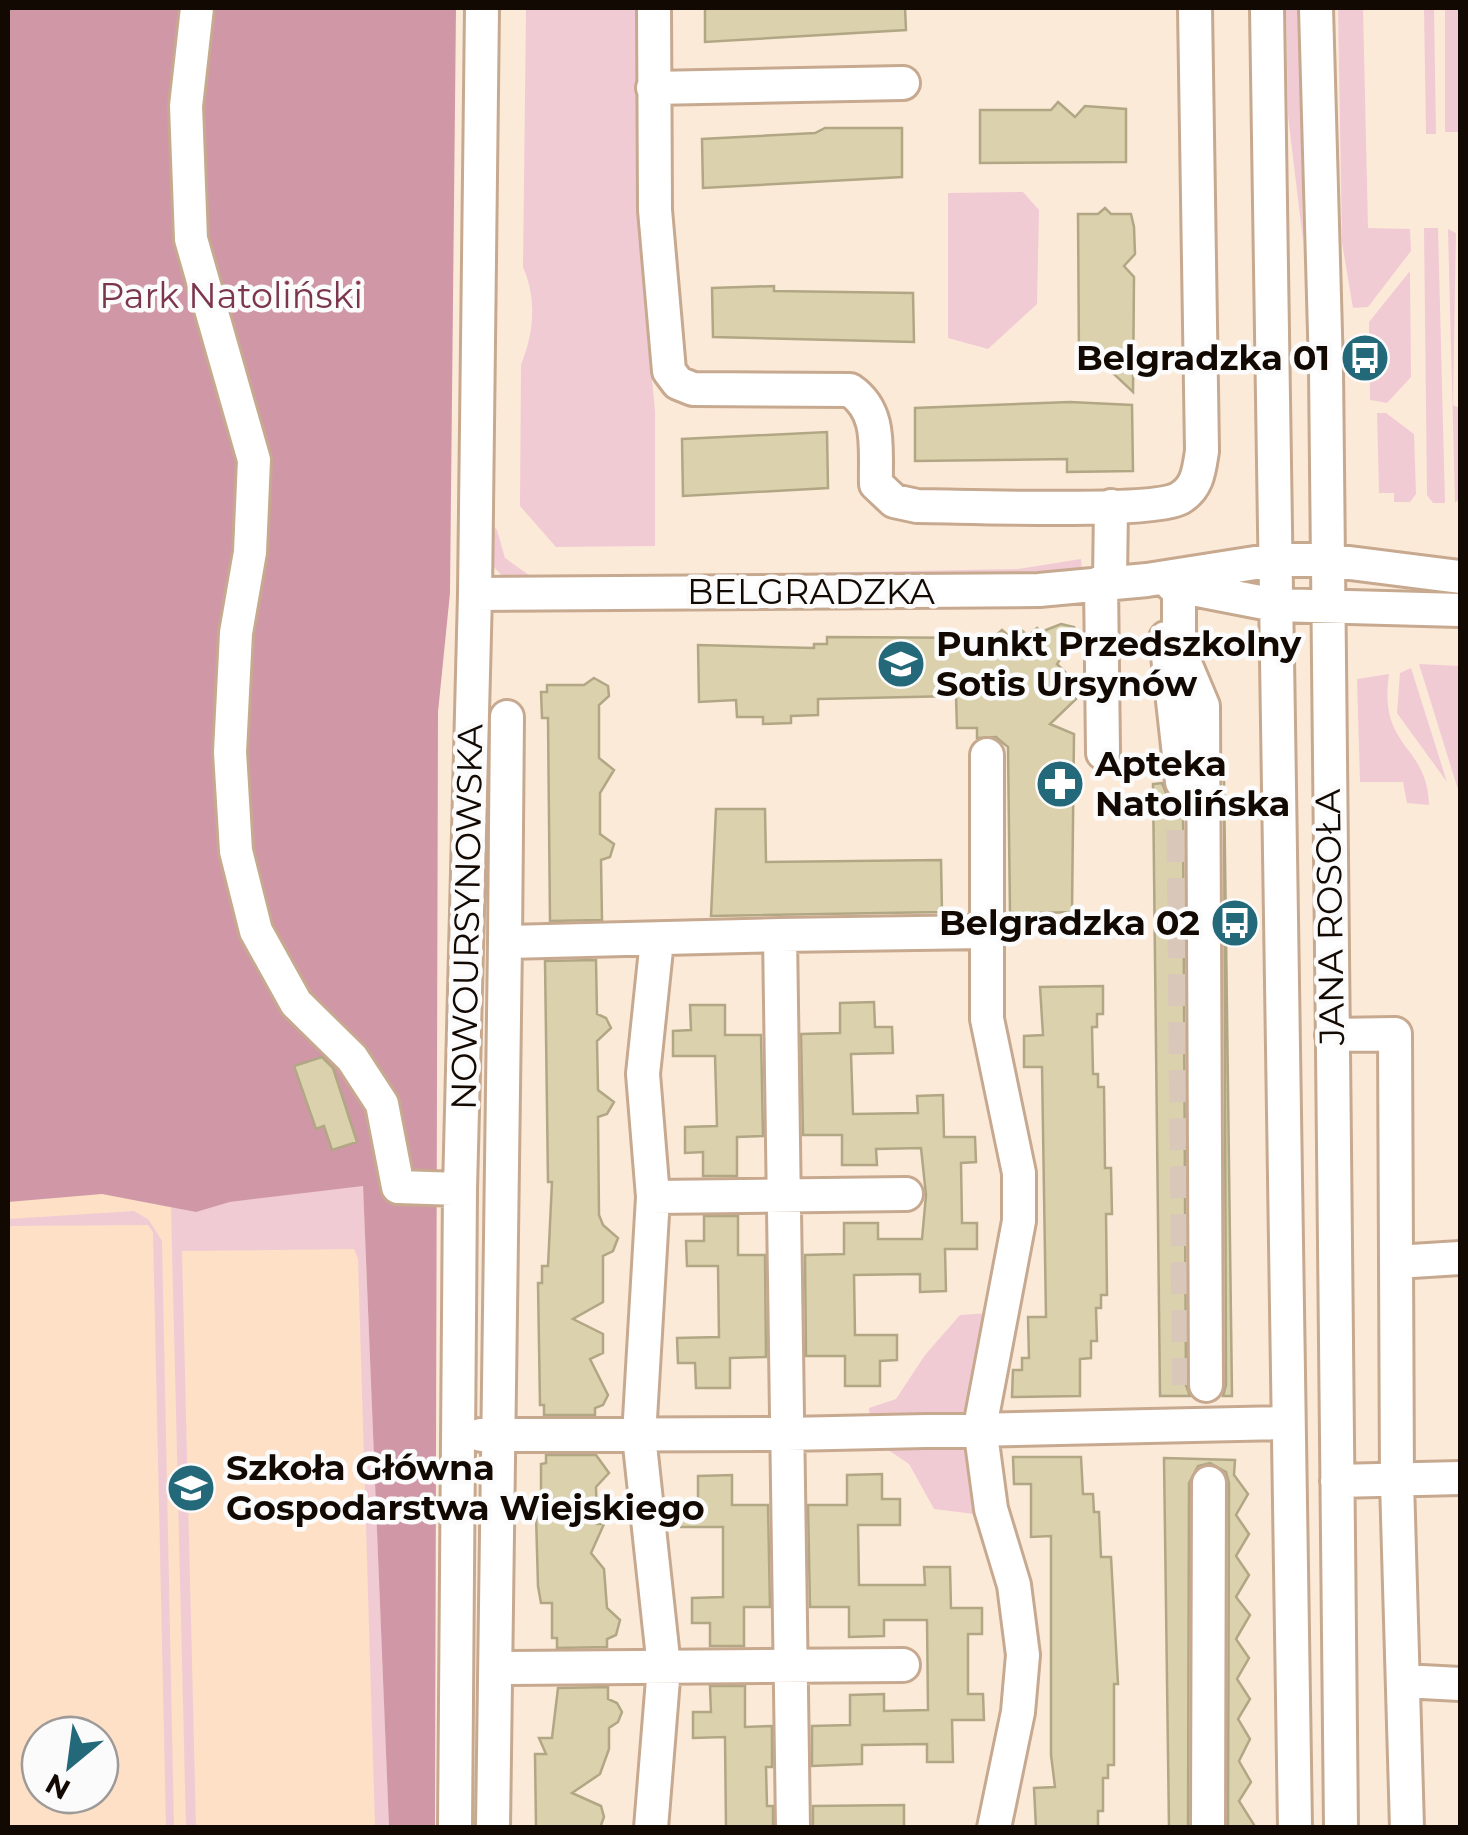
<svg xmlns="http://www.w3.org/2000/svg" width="1468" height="1835" viewBox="0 0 1468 1835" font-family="Montserrat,sans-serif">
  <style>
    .built { fill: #fde0c6; fill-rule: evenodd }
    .green { fill: #f1cbd4 }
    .forest { fill: #d098a7 }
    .building { fill: #dbd1ad; stroke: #b1a784; stroke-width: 2.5 }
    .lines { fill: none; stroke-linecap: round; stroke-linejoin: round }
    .minor-tunnel { stroke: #d9c8b9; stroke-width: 32; stroke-dasharray: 32 16; stroke-linecap: butt }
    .minor-casing { stroke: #c7a990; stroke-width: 38 }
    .minor { stroke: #fff; stroke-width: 32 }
    .labels { text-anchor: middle; stroke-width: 9; stroke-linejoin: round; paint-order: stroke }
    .park-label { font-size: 35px; fill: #7b364c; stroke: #fbfbfb }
    .poi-label { font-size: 35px; font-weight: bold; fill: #130903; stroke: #fbfbfb; text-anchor: start }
    .street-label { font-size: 35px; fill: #130903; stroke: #fbfbfb }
  </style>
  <rect width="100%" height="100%" fill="#fcead9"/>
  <path class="built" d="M362 1158 389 1827 8 1828V1184ZM40 1735H100V1795H40Z"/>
  <path class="green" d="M526 8H638L640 247 655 412V546L556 547 520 506 521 365C534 332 537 299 523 267Z
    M1286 8H1299L1303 241 1288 116Z
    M1338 8H1363L1368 228 1410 229 1411 251 1368 307 1353 308 1342 243Z
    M1424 8H1434L1436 134H1426Z
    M1445 8H1460V132H1445Z
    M1023 192 1039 210 1037 304 988 349 948 338V193Z
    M1424 228H1438L1445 503H1433L1427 495Z
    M1448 229 1456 233 1453 405 1460 408V498L1455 503Z
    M1410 271 1411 377 1387 403 1370 400 1369 322Z
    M1377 413H1386L1414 434 1416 494 1410 502H1394V493H1379Z
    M486 516 497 530 505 558 533 578 1018 569 1081 559 1082 572 519 583 507 581 490 563Z
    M1419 664 1460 666V796Z
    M1411 668 1447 782 1397 713 1400 673Z
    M1389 674C1378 750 1427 742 1429 805L1407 803 1403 782H1360L1357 679Z
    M363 1185 389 1827H375L358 1259 354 1249 182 1251 196 1827H186L171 1207 196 1212 230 1202Z
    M134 1211 149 1220 162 1241 174 1827H166L153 1232 148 1225 8 1226V1219Z
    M991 1313 968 1408 961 1416 964 1441 974 1452 982 1515 934 1509 909 1464 872 1439 869 1408 896 1399 925 1355 960 1315Z"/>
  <path class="forest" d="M8 8H456L450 593 438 712 435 1827H389L363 1186 230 1202 196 1212 102 1194 8 1202Z"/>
  <path class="building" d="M705 8H905L906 30 705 42Z
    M1058 102 1075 117 1085 106 1126 109V162L980 163V110H1051Z
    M825 128H902V177L703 188 702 139 815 133Z
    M1105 208 1111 214H1131L1134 227 1135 254 1124 266 1134 277 1133 392 1099 360H1079L1078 214H1098Z
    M774 286V291L913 293 914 342 713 337 712 288Z
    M1070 402 1132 405 1133 471 1067 472V459L915 461V408Z
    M827 432 828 488 683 496 682 439Z
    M1061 624 1074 627 1078 634 1057 664 1075 682 1067 691 1076 699 1050 724 1074 734 1072 912 1010 914 1008 747 996 737 977 738V728H957L956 696 818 699V715L791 716V723L763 724V717H737L736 700 699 702 698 645 814 648V644H827V637L993 638 1002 630 1010 637 1019 628 1028 636 1037 628 1041 632Z
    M594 678 608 686 609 696 599 705V758L614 770 600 793V834L614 844 610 857 601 860 602 920 550 921 548 718H542L541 692H547V685H584Z
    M1224 781 1232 1396H1223L1226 1385Z
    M1162 783 1167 795 1183 802 1186 1385 1190 1396H1160L1153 784Z
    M716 809H765L766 862 941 860 942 912 711 916Z
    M596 960 597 1014 606 1018 611 1028 597 1041 598 1090 614 1102 607 1114 598 1117 599 1215 603 1225 618 1238 613 1251 603 1256V1302L573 1319 603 1334V1353L590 1359 608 1395 603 1405 595 1408V1415H544V1405H540L538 1283H542V1266H548L552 1182H548L545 961Z
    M1103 986V1014H1097V1027H1092L1093 1074H1098V1087H1104L1105 1168H1111L1112 1214H1106L1107 1295H1101V1308H1096L1097 1341H1091V1358L1080 1359V1396L1012 1397 1013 1370H1022V1358H1029L1028 1317H1046L1042 1067H1024V1036L1043 1035 1040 987Z
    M874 1002 875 1027H892L893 1053 851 1054 853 1114 918 1113 917 1096 943 1095 944 1137H975L976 1162 961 1163 962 1223H977V1249H945L946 1291 920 1292V1274L854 1275 855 1335H897V1360L880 1361V1386H845V1356H806L805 1255 844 1254V1223H878V1239H922L926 1195 921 1148 876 1149 877 1165H842V1135H803L801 1034 840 1033V1003Z
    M690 1005H725V1035H761L763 1136 737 1137V1176H703V1152L685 1153V1127L717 1126 715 1056H673V1031L691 1030Z
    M322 1057 333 1068 357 1142 332 1150 324 1126 316 1129 294 1066Z
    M704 1216H738V1255H765L766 1357 730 1358V1388H696L695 1363H678L677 1338 719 1337 718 1266H687L686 1241H704Z
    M546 1455H596L609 1473 596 1487 597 1524H604L591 1553 604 1569 607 1608 620 1620 616 1635 607 1639V1647L557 1648V1638H552V1603H541L538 1586 536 1515 541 1514V1464L546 1463Z
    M1013 1457H1081L1083 1494H1093L1094 1512H1099L1101 1557H1111L1118 1684H1114V1765H1108V1778H1103V1811H1098V1828H1036L1034 1788 1055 1787 1051 1755V1536L1031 1537V1484H1014Z
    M1164 1458 1235 1460 1234 1475 1248 1494 1236 1515 1249 1534 1236 1556 1249 1575 1236 1597 1250 1615 1236 1639 1249 1658 1237 1679 1250 1699 1238 1719 1250 1739 1239 1761 1251 1782 1239 1801 1256 1828H1228L1229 1483 1226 1472 1210 1463 1198 1466 1189 1483 1188 1828H1169Z
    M882 1474V1499H900V1525H858L859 1585H925L924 1567H950L951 1608H982V1634H968V1694H983L984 1720H952L953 1762H927V1744L862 1745V1764L812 1766V1726L850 1725V1695L884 1694V1711L928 1710 927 1620H884V1636L849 1637V1607H810L808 1505H847V1475Z
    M732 1475V1505H768L770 1607H744V1646H710V1623H692V1598L723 1597V1527H681L680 1501H698V1476Z
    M710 1686H745V1727L772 1726V1767H766L767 1806H773V1828H726L725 1737 693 1738V1712H711Z
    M608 1687V1699L617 1703 622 1712 618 1722 609 1728V1749L600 1774 572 1793 601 1806 604 1817 600 1828 536 1826 535 1754H546L539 1738H552L558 1688Z
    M904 1805V1828L813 1827V1806Z"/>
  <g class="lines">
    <path class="minor-tunnel" d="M1182 782 1188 1385"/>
    <g class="minor-casing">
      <path id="minor" d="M197 8 186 106 191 239 254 460 250 552 236 633 230 752 236 851 256 931 296 1003 352 1058 382 1104 398 1187 460 1189
        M654 8 655 210 669 371 678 383 693 389 850 390C882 412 875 448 876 484L894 501 917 506C961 506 1153 514 1180 498 1198 487 1199 470 1202 451L1195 8
        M1267 8 1295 1828
        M1316 8 1326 369 1341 1828
        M653 88 903 83
        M1110 581 1111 506
        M1101 582 1103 753
        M1172 585 1275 605 1460 610
        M1179 587V649L1203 706 1206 1385
        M475 594 1039 590 1147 580 1274 560H1326L1460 577
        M1166 638 1182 782
        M987 755V1019L1019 1173V1221L980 1427 991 1509 1014 1585 1023 1655 1018 1712 994 1828
        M505 942 507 717
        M1332 1035 1395 1034 1397 1482 1407 1828
        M653 1197 906 1194
        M1396 1262 1460 1258
        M481 1435 788 1434 1286 1423
        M1337 1481 1460 1478
        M497 1668 903 1665
        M1403 1681 1460 1684
        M455 1828 460 1189 475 594 482 8
        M493 1828 505 942 780 935
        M651 1828 664 1667 639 1436 653 1197 643 1074 657 940
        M793 1828 780 935 985 932
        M1208 1828 1209 1483"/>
    </g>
    <use href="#minor" class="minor"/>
  </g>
  <defs>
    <g id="bus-disc" transform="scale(2.5)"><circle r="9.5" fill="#24697a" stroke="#fbfbfb"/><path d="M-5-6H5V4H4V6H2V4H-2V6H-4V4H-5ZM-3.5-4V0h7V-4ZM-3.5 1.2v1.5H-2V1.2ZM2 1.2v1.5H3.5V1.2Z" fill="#fff"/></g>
    <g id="school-disc" transform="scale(2.5)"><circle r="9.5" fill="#24697a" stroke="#fbfbfb"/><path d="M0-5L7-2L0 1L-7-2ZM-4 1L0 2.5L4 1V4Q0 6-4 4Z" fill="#fff"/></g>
    <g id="pharmacy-disc" transform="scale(2.5)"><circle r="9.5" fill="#24697a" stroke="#fbfbfb"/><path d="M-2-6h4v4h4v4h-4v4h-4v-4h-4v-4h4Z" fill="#fff"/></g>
    <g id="university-disc" transform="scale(2.5)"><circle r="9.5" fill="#24697a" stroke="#fbfbfb"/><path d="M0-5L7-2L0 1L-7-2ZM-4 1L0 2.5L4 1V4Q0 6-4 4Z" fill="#fff"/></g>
  </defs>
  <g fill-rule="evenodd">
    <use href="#bus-disc" x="1365" y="358"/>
    <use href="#school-disc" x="901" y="664"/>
    <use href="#pharmacy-disc" x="1060" y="784"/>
    <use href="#bus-disc" x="1235" y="923"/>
    <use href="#university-disc" x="191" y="1488"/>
  </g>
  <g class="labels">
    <g class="park-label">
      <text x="231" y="308">Park Natoliński</text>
    </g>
    <g class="poi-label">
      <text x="1330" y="370" text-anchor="end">Belgradzka 01</text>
      <text x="936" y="656">Punkt Przedszkolny<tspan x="936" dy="40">Sotis Ursynów</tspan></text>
      <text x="1095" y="776">Apteka<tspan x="1095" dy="40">Natolińska</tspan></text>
      <text x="1200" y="935" text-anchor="end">Belgradzka 02</text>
      <text x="226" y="1480">Szkoła Główna<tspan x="226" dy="40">Gospodarstwa Wiejskiego</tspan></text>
    </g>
    <g class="street-label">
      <text x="811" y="604">BELGRADZKA</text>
      <text transform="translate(467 917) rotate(-89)" y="12">NOWOURSYNOWSKA</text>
      <text transform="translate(1330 917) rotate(-91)" y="12">JANA ROSOŁA</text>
    </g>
  </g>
  <rect width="1468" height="1835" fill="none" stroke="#130903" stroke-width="20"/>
  <g transform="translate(70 1765) rotate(209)"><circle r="48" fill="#fbfbfb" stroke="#9e9a98" stroke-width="2.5"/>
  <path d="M0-8L18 38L0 25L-18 38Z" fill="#24697a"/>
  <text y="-15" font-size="28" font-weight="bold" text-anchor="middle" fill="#130903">N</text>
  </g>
</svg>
